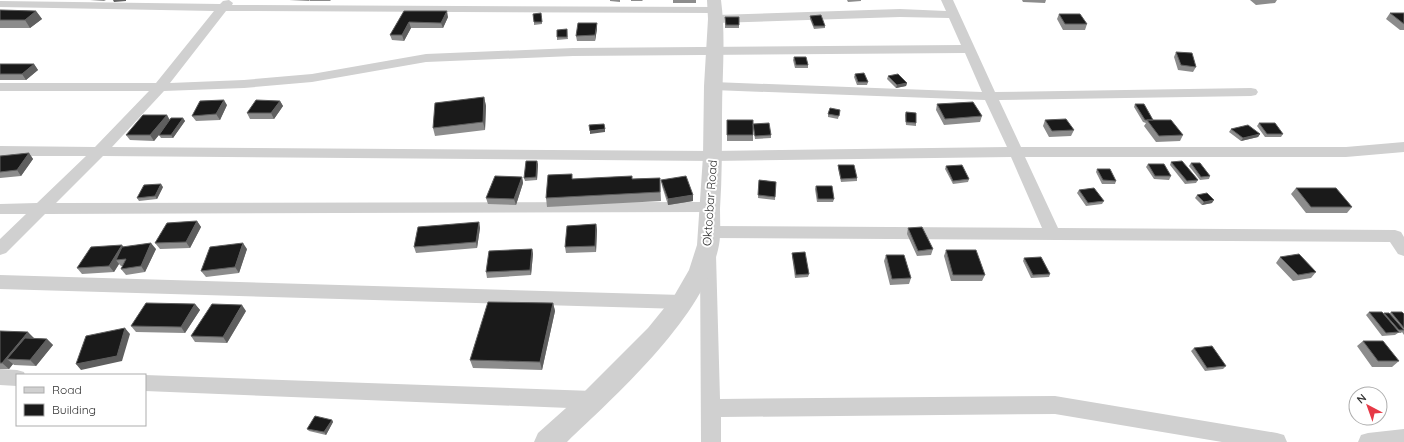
<svg xmlns="http://www.w3.org/2000/svg" width="1404" height="442" viewBox="0 0 1404 442" font-family="Quicksand,sans-serif">
  <style>
    .lines { fill: none; stroke-linecap: round; stroke-linejoin: round }
    .minor { fill: #d0d0d0; fill-rule: evenodd }
    .tertiary { fill: #d0d0d0; fill-rule: evenodd }
    .wall { fill: #8c8c8c }
    .shaded-wall { fill: #5f5f5f }
    .building { fill: #1a1a1a; stroke: #5f5f5f }
    .labels { text-anchor: middle; stroke-width: 4; stroke-linejoin: round; paint-order: stroke }
    .street-label { font-size: 12px; fill: #333; stroke: #fff }
  </style>
  <rect width="100%" height="100%" fill="#fff"/>
  <g class="lines">
    <path class="minor" d="M229 0 233 3 232 5 715 7 719 8 721 10 719 12 715 13 226 11 170 83 244 80 312 74 426 54 573 48 961 45 949 18 900 17 716 23 712 22 710 19 712 16 716 15 900 9 946 11 941 0H953L995 92 1251 88 1256 89 1258 92 1256 95 1251 96 999 100 1021 147H1346L1404 142V152L1346 157H1025L1058 228 1395 230 1401 232 1404 237V256L1398 254 1390 242 709 238 703 236 701 232 703 228 709 226 1042 228 1011 157 713 161 103 156 56 203 710 202 716 203 718 207 716 211 710 212 45 214 6 253 0 255V239L26 214H0V204L37 203 86 156H0V146L95 147 149 91H0V83H156L214 11 0 7V1L220 4 223 1ZM965 53 982 92 713 82 708 83 706 86 708 89 713 90 985 100 1007 147 713 151 112 147 164 91 244 88 312 82 426 62 573 56Z
      M708 249 714 251 716 255 720 399 1055 396 1277 433 1284 435 1287 442H1222L1055 414 721 417V442H701L700 255 702 251Z
      M0 275 682 295 688 297 691 302 688 307 682 309 0 289Z
      M0 369 17 370 24 372 25 375H17V386L0 385Z
      M144 375H145L593 391 600 394 603 400 600 406 593 409 145 391Z
      M1404 429V442H1358L1361 435 1368 433Z"/>
    <path class="tertiary" d="M707 0H721C726 38 722 77 722 115 722 147 722 178 720 209 720 221 721 234 719 245 706 315 617 394 567 442H534L538 433 584 392 648 328 674 296 689 270 697 245 703 156 704 86 708 19Z"/>
  </g>
  <path class="wall" d="M90 0H106L104 1Z
    M289 0H331L330 1H310L309 0V1Z
    M610 0H620V2L610 1Z
    M631 0H643L642 1H631Z
    M673 0H696V3H673Z
    M847 0H861V1L848 2Z
    M1022 0H1046L1045 3 1023 2Z
    M1250 0H1277L1275 3 1256 5Z
    M0 10 36 11 42 19 30 28H0Z
    M404 11 448 17 443 28H411L404 41 392 40 390 35Z
    M1390 13H1404V30H1400L1386 19Z
    M1059 14 1087 24 1085 30H1063L1057 19Z
    M542 16V24L534 25V22Z
    M810 16 825 26V28L814 29 810 19Z
    M725 17H739V28H725Z
    M567 29 568 39 557 40V37Z
    M597 29 595 41H577L576 36Z
    M1176 52 1196 67 1193 72 1178 70 1174 57Z
    M794 57 808 65V68H795L793 60Z
    M0 64H34L38 70 26 80H0Z
    M855 74 868 82 867 85H857L854 77Z
    M888 76 907 83 906 86 896 88 887 79Z
    M484 97 486 106 485 130 435 136 433 128Z
    M280 101 283 106 274 119H250L247 113Z
    M937 104 982 116 980 122 944 125 936 110Z
    M1135 104 1153 120 1183 135 1180 141 1156 142 1144 126 1146 123 1143 122 1134 107Z
    M227 105 220 120 196 121 192 116Z
    M840 110 838 119 828 117V114Z
    M906 112 916 123V126L906 125 905 115Z
    M167 115 170 120 183 118 185 121 173 138H161L159 135 154 141 130 140 126 135Z
    M727 120 753 135V141H727Z
    M1045 120 1074 130 1071 136 1049 137 1043 126Z
    M1259 123 1283 134 1281 137H1265L1257 126Z
    M753 124 771 135V138L755 139 753 127Z
    M1231 129 1260 134 1258 137 1241 141 1229 132Z
    M29 153 33 159 21 176 0 178V156Z
    M1171 162 1198 180 1196 183 1185 184 1170 165Z
    M1191 163 1210 176 1209 179 1200 180 1189 166Z
    M538 164 537 180 525 181 524 178Z
    M1148 164 1171 176 1169 180 1154 179 1146 167Z
    M838 165 857 178V181L841 182 838 168Z
    M946 166 969 179 968 182 953 184 945 169Z
    M1097 169 1116 181 1115 184H1102L1096 172Z
    M522 177 523 183 516 205 488 204 486 198Z
    M660 178 661 201 547 207 546 198 573 179H632Z
    M661 180 693 195V201L668 205 662 186Z
    M759 180 776 182 775 200 758 198Z
    M816 186 834 199 833 202H817L815 189Z
    M163 187 157 199 139 201 137 198Z
    M1296 188 1352 207 1347 213H1306L1291 194Z
    M1079 190 1104 201 1102 204 1086 206 1077 193Z
    M1197 195 1212 203 1202 205 1195 198Z
    M197 221 201 227 190 248 160 249 155 243Z
    M479 222 480 228 477 248 416 253 414 247Z
    M596 224 597 230 596 252 566 253 565 247Z
    M908 228 933 249 931 255 917 256 907 234Z
    M123 247 156 249 145 272 126 275 121 269 123 266H121L119 264 114 272 82 274 77 268Z
    M247 249 239 273 206 277 201 271Z
    M532 249 533 254 531 275 487 278 486 272Z
    M946 250 985 275 982 281H951L944 256Z
    M792 253 809 274 808 277 795 278 792 256Z
    M886 255 911 278 909 284 890 285 884 261Z
    M1280 257 1316 272 1311 278 1293 281 1276 263Z
    M1024 258 1050 274 1049 277 1031 278 1023 261Z
    M553 303 555 311 542 370 473 368 470 360Z
    M195 304 200 310 185 333 136 332 131 326Z
    M246 311 227 343 195 342 191 336Z
    M1369 312 1383 314 1384 313H1390L1391 312 1404 314V335L1402 332 1401 333H1398L1395 335 1382 336 1366 315Z
    M0 331 34 338H33L47 339 53 345 36 366 14 365 13 364 9 369H0Z
    M1363 341 1399 361 1392 367H1372L1357 346Z
    M1194 348 1226 366 1223 369 1205 371 1191 351Z
    M332 420 333 422 326 435 309 431 307 429Z"/>
  <path class="shaded-wall" d="M113 0H126V1L114 2Z
    M36 11 42 19 30 28 25 20Z
    M447 11 448 17 443 28 441 23Z
    M409 22 411 28 404 41 402 35Z
    M597 23V29L595 41V35Z
    M34 64 38 70 26 80 22 74Z
    M907 83 906 86 896 88 897 85Z
    M484 97 486 106 485 130 483 122Z
    M224 100 227 105 220 120 216 114Z
    M280 101 283 106 274 119 271 113Z
    M167 115 170 121 154 141 150 135Z
    M183 118 185 121 173 138 171 135Z
    M605 129V132L590 134V131Z
    M1260 134 1258 137 1241 141 1243 138Z
    M29 153 33 159 21 176 17 170Z
    M537 161 538 164 537 180 536 177Z
    M522 177 523 183 516 205 514 199Z
    M161 184 163 187 157 199 155 196Z
    M693 195V201L668 205V199Z
    M1214 200 1212 203 1202 205 1204 202Z
    M197 221 201 227 190 248 186 242Z
    M479 222 480 228 477 248 476 242Z
    M596 224 597 230 596 252 595 246Z
    M151 243 156 249 145 272 141 266Z
    M243 243 247 249 239 273 235 267Z
    M122 245 127 251 116 260 119 264 114 272 109 266Z
    M532 249 533 254 531 275 530 270Z
    M553 303 555 311 542 370 540 362Z
    M195 304 200 310 185 333 181 327Z
    M242 305 246 311 227 343 223 337Z
    M125 328 130 334 122 361 81 370 76 364Z
    M28 332 34 338 16 359H7L13 364 9 369 2 363Z
    M47 339 53 345 36 366 30 360Z
    M332 420 333 422 326 435 324 432Z"/>
  <path class="building" d="M0 10 36 11 25 20H0Z
    M404 11H447L441 23 409 22 402 35H390Z
    M541 13 542 22H534L533 14Z
    M1390 13H1404V24Z
    M1059 14H1080L1087 24H1065Z
    M821 15 825 26H814L810 16Z
    M725 17H739V25H726Z
    M578 23H597L595 35 576 36Z
    M567 29V37H557V30Z
    M1176 52 1192 53 1196 67 1181 65Z
    M794 57H806L808 65H796Z
    M0 64H34L22 74H0Z
    M864 73 868 82H858L855 74Z
    M898 74 907 83 897 85 888 76Z
    M484 97 483 122 433 128 435 103Z
    M224 100 216 114 192 116 200 101Z
    M256 100 280 101 271 113H247Z
    M973 102 982 116 945 119 937 104Z
    M1135 104H1144L1153 120H1145Z
    M830 108 840 110 839 116 828 114Z
    M906 112 916 113V123L906 122Z
    M143 115H167L150 135H126Z
    M171 118H183L171 135H159Z
    M1066 119 1074 130 1052 131 1045 120Z
    M727 120H753V135H727Z
    M1147 120H1171L1183 135 1159 136Z
    M769 123 771 135 755 136 753 124Z
    M1259 123H1275L1283 134H1267Z
    M604 124 605 129 590 131 589 125Z
    M1248 125 1260 134 1243 138 1231 129Z
    M29 153 17 170 0 172V156Z
    M526 161H537L536 177 524 178Z
    M1182 161 1198 180 1187 181 1171 162Z
    M1191 163H1200L1210 176 1201 177Z
    M1148 164H1164L1171 176H1155Z
    M838 165H854L857 178 841 179Z
    M962 165 969 179 953 181 946 166Z
    M1097 169H1110L1116 181 1103 180Z
    M572 174V179L632 176V179L660 178V192L546 198 548 175Z
    M495 176 522 177 514 199 486 198Z
    M686 176 693 195 668 199 661 180Z
    M759 180 776 182 775 197 758 195Z
    M161 184 155 196 137 198 144 185Z
    M816 186H832L834 199H818Z
    M1094 188 1104 201 1088 203 1079 190Z
    M1296 188H1336L1352 207H1311Z
    M1207 193 1214 200 1204 202 1197 195Z
    M197 221 186 242 155 243 167 223Z
    M479 222 476 242 414 247 418 227Z
    M596 224 595 246 565 247 567 226Z
    M922 227 933 249 918 251 908 228Z
    M151 243 141 266 121 269 126 259 116 260 122 247Z
    M243 243 235 267 201 271 210 247Z
    M122 245 109 266 77 268 91 247Z
    M532 249 530 270 486 272 489 251Z
    M946 250H976L985 275H953Z
    M805 252 809 274 796 275 792 253Z
    M1299 254 1316 272 1298 275 1280 257Z
    M886 255H904L911 278 892 279Z
    M1041 257 1050 274 1033 275 1024 258Z
    M488 302 553 303 540 362 470 360Z
    M146 303 195 304 181 327 131 326Z
    M212 304 242 305 223 337 191 336Z
    M1369 312H1382L1399 332 1386 333Z
    M1391 312H1402L1404 314V328Z
    M1384 313H1389L1404 330H1399Z
    M125 328 117 356 76 364 86 336Z
    M0 331 28 332 2 363H0Z
    M25 338 47 339 30 360 7 359Z
    M1363 341H1383L1399 361H1378Z
    M1212 346 1226 366 1207 368 1194 348Z
    M315 416 332 420 324 432 307 429Z"/>
  <g class="labels">
    <g class="street-label">
      <text transform="translate(710 203) rotate(-86)" y="4">Oktoobar Road</text>
    </g>
  </g>
  <rect x="16" y="374" width="130" height="52" fill="#ffffff" stroke="#adadad"/>
  <rect x="24" y="387" width="20" height="6" fill="#d0d0d0" stroke="#adadad"/>
  <text x="52" y="394" font-size="12" fill="#333333">Road</text>
  <rect x="24" y="404" width="20" height="12" fill="#1a1a1a" stroke="#adadad"/>
  <text x="52" y="414" font-size="12" fill="#333333">Building</text>
  <g transform="translate(1368 406) rotate(319)"><circle r="19" fill="#ffffff" stroke="#adadad"/>
  <path d="M0-3L7 15L0 10L-7 15Z" fill="#e63946"/>
  <text y="-6" font-size="11" font-weight="bold" text-anchor="middle" fill="#333333">N</text>
  </g>
</svg>
